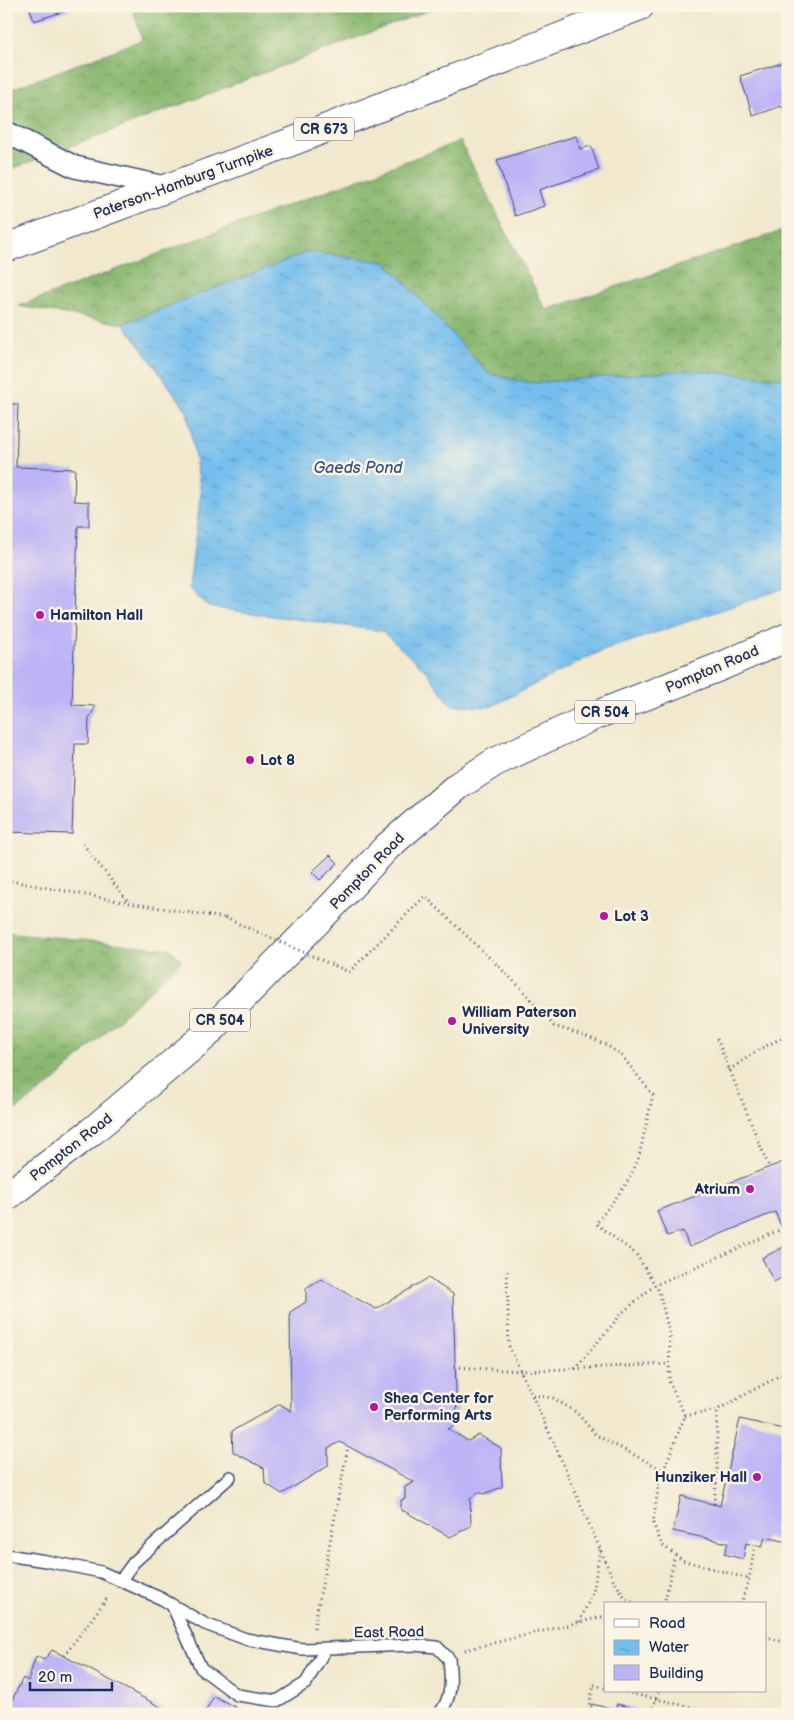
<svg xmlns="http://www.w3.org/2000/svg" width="794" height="1720" viewBox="0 0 794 1720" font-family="'Balsamiq Sans',sans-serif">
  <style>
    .forest { fill: url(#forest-crowns); stroke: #527468 }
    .water { fill: url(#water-ripples); stroke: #4876a6 }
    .building { fill: #bdb4f6 }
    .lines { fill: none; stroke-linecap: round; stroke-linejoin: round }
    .service-casing { stroke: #3b4b6f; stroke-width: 14 }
    .minor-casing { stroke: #3b4b6f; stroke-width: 24 }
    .primary-casing { stroke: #3b4b6f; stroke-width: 30 }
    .path { stroke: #3b4b6f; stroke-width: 3; stroke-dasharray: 1 4; stroke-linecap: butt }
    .service { stroke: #fff; stroke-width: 11 }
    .minor { stroke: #fff; stroke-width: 21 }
    .primary { stroke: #fff; stroke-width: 28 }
    .path-bridge { stroke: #3b4b6f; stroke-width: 3; stroke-dasharray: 1 4; stroke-linecap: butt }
    .poi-dot { fill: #b5179e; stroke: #fcf5e5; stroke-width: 2 }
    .labels { text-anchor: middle; stroke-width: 5; stroke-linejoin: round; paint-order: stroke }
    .shield { fill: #fcf5e5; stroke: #5e6a86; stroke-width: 1 }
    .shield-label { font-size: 14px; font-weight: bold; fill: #1b2f5e }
    .street-label { font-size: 15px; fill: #1b2f5e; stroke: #fcf5e5 }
    .poi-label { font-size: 15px; font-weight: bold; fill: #1b2f5e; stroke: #fcf5e5; text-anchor: start }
    .water-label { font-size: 16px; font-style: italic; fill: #315382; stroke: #fcf5e5 }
  </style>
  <defs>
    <pattern id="forest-crowns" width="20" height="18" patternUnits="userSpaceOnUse" patternTransform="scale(1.25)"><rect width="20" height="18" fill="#8ab871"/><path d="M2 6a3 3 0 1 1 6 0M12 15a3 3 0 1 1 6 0" fill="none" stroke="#709660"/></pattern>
    <pattern id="water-ripples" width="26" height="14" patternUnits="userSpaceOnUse" patternTransform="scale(1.25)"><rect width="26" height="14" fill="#74beed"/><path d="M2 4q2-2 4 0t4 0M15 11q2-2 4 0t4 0" fill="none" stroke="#5e9bc3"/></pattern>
  </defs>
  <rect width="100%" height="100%" fill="#fcf5e5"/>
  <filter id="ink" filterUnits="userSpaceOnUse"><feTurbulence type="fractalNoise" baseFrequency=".02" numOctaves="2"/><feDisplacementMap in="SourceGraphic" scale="10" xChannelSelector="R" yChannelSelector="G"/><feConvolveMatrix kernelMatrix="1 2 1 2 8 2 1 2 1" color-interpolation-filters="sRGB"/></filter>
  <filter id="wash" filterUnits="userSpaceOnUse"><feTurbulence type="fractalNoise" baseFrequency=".0096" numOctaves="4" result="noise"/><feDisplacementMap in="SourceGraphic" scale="20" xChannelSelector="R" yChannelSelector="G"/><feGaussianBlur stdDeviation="1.12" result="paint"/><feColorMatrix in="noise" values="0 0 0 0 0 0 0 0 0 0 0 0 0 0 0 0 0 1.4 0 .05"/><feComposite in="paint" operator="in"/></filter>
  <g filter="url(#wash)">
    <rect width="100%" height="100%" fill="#f1e8cd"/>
    <path class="forest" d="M132 6H440L6 171V91L142 40Z
      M460 141 546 310 788 229V379L690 370 531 383 489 374 386 262 308 252 123 324 19 306Z
      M6 932 170 949 182 960 52 1083 6 1117Z"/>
    <path class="water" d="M308 252 386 262 489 374 531 383 690 370 788 379V587L597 653 490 707 451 705 426 671 382 631 208 607 189 588 201 492 187 411 144 351 123 324Z"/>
    <g id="blocks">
      <path class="building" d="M29 6H78V7L34 21Z
        M788 61V116L786 117 782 106 753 116 740 76Z
        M576 136 580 149 591 146 599 170 539 190 544 206 515 216 497 160Z
        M6 404H18L16 467 75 469 74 501 89 502V526H78L72 705 96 706 89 718 88 744H75L72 834 6 832Z
        M330 855 338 863 320 880 312 872Z
        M788 1160V1242L775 1212 689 1247 683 1231 667 1236 657 1211Z
        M788 1245V1274L774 1282 762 1258Z
        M428 1278 453 1294 457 1424 448 1429 468 1441 479 1435 501 1448 502 1487 484 1494 478 1492 470 1499 471 1526 450 1537 404 1511H401V1500L405 1499V1487L414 1482 340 1442 328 1448V1466L282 1494 265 1483 264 1468 233 1452 232 1431 280 1404 291 1411 290 1312 306 1302V1288L321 1279 376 1309Z
        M740 1419 788 1430V1441L784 1457 788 1458V1542L765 1537 762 1547 746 1543 743 1559 724 1554 728 1543 673 1531 681 1496 720 1506Z
        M52 1650 64 1656 174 1714H6V1707L13 1698 23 1678 28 1681 36 1656 44 1660Z
        M214 1696 248 1714H204Z
        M592 1704 615 1710 617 1704 656 1714H590Z"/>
    </g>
  </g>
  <g filter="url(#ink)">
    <use href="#blocks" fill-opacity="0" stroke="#3b4b6f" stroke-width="1"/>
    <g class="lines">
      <g class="service-casing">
        <path id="service" d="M6 1555 46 1561 101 1572 162 1599 205 1624 246 1639 302 1649 413 1645 437 1647 449 1659C451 1679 453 1697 439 1714
          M120 1581 134 1562 230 1477
          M172 1605 201 1668 237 1695 277 1701 306 1683 326 1648"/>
      </g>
      <g class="minor-casing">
        <path id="minor" d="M6 132 75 167 169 188"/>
      </g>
      <g class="primary-casing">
        <path id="primary" d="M6 248 291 142 640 6
          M6 1197 91 1132 206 1035 334 904 387 847 458 786 495 762 594 716 722 666 788 637"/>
      </g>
      <path class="path" d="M83 844 129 903
        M6 880 129 903 225 918
        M349 972 425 896 519 986 554 1026 586 1036 608 1046 622 1056 653 1095 638 1160 627 1183 596 1224 636 1254 659 1291 670 1336 669 1382 685 1416 659 1482 653 1523 662 1545 682 1560 749 1579
        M717 1039 769 1167
        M729 1070 760 1049 788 1035
        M507 1271 509 1346 553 1441 614 1581 625 1598 636 1604
        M455 1367 522 1371 669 1364
        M575 1369 623 1312 655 1285 782 1229
        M533 1395 553 1398 576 1412 596 1435 680 1479 716 1483
        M685 1416 717 1410 788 1371
        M714 1504 717 1471V1410
        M664 1604 675 1555
        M741 1604 749 1579 755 1545
        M579 1622 593 1593 600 1549
        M314 1628 348 1446
        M765 1637 788 1643
        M465 1650 605 1616
        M64 1656 108 1597
        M621 1691 722 1714
        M465 1709 497 1714
        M651 1712 659 1691
        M587 1714 594 1685 605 1688"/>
      <use href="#service" class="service"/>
      <use href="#minor" class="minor"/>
      <use href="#primary" class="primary"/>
      <path class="path-bridge" d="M225 918 349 972"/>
    </g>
  </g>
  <g class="poi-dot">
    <circle cx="40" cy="615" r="5"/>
    <circle cx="250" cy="760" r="5"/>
    <circle cx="604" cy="916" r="5"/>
    <circle cx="452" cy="1021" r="5"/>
    <circle cx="750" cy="1189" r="5"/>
    <circle cx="374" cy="1407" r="5"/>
    <circle cx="757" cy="1477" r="5"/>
  </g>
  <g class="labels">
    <g class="shield">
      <rect x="294" y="117.5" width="60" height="23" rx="4"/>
      <rect x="575" y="700.5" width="60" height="23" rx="4"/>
      <rect x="190" y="1008.5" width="60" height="23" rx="4"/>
    </g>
    <g class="shield-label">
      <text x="324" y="134">CR 673</text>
      <text x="605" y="717">CR 504</text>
      <text x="220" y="1025">CR 504</text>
    </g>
    <g class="street-label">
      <text transform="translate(183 182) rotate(-20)" y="5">Paterson-Hamburg Turnpike</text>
      <text transform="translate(712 669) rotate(-23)" y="5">Pompton Road</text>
      <text transform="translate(367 871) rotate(-46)" y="5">Pompton Road</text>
      <text transform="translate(71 1147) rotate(-38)" y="5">Pompton Road</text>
      <text transform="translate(389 1632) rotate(-1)" y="5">East Road</text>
    </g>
    <g class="poi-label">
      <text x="50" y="620">Hamilton Hall</text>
      <text x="260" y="765">Lot 8</text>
      <text x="614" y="921">Lot 3</text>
      <text x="462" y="1017">William Paterson<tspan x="462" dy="17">University</tspan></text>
      <text x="740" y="1194" text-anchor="end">Atrium</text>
      <text x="384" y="1403">Shea Center for<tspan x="384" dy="17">Performing Arts</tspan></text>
      <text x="747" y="1482" text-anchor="end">Hunziker Hall</text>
    </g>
    <g class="water-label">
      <text x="358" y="473">Gaeds Pond</text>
    </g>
  </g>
  <rect width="794" height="1720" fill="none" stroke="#fcf5e5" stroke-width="25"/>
  <rect x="604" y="1602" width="162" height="90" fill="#fcf5e5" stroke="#a2a6af"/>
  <rect x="614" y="1619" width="25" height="8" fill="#ffffff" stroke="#a2a6af"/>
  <text x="649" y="1628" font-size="15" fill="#1b2f5e">Road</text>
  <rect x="614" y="1640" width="25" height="15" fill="url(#water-ripples)" stroke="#a2a6af"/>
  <text x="649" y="1652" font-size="15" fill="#1b2f5e">Water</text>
  <rect x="614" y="1665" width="25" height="15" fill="#bdb4f6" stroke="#a2a6af"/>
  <text x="649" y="1678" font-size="15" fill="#1b2f5e">Building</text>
  <path d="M30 1682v8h82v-8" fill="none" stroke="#1b2f5e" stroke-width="2.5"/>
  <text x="38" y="1682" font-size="15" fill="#1b2f5e" stroke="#fcf5e5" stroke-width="4" paint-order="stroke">20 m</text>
</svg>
